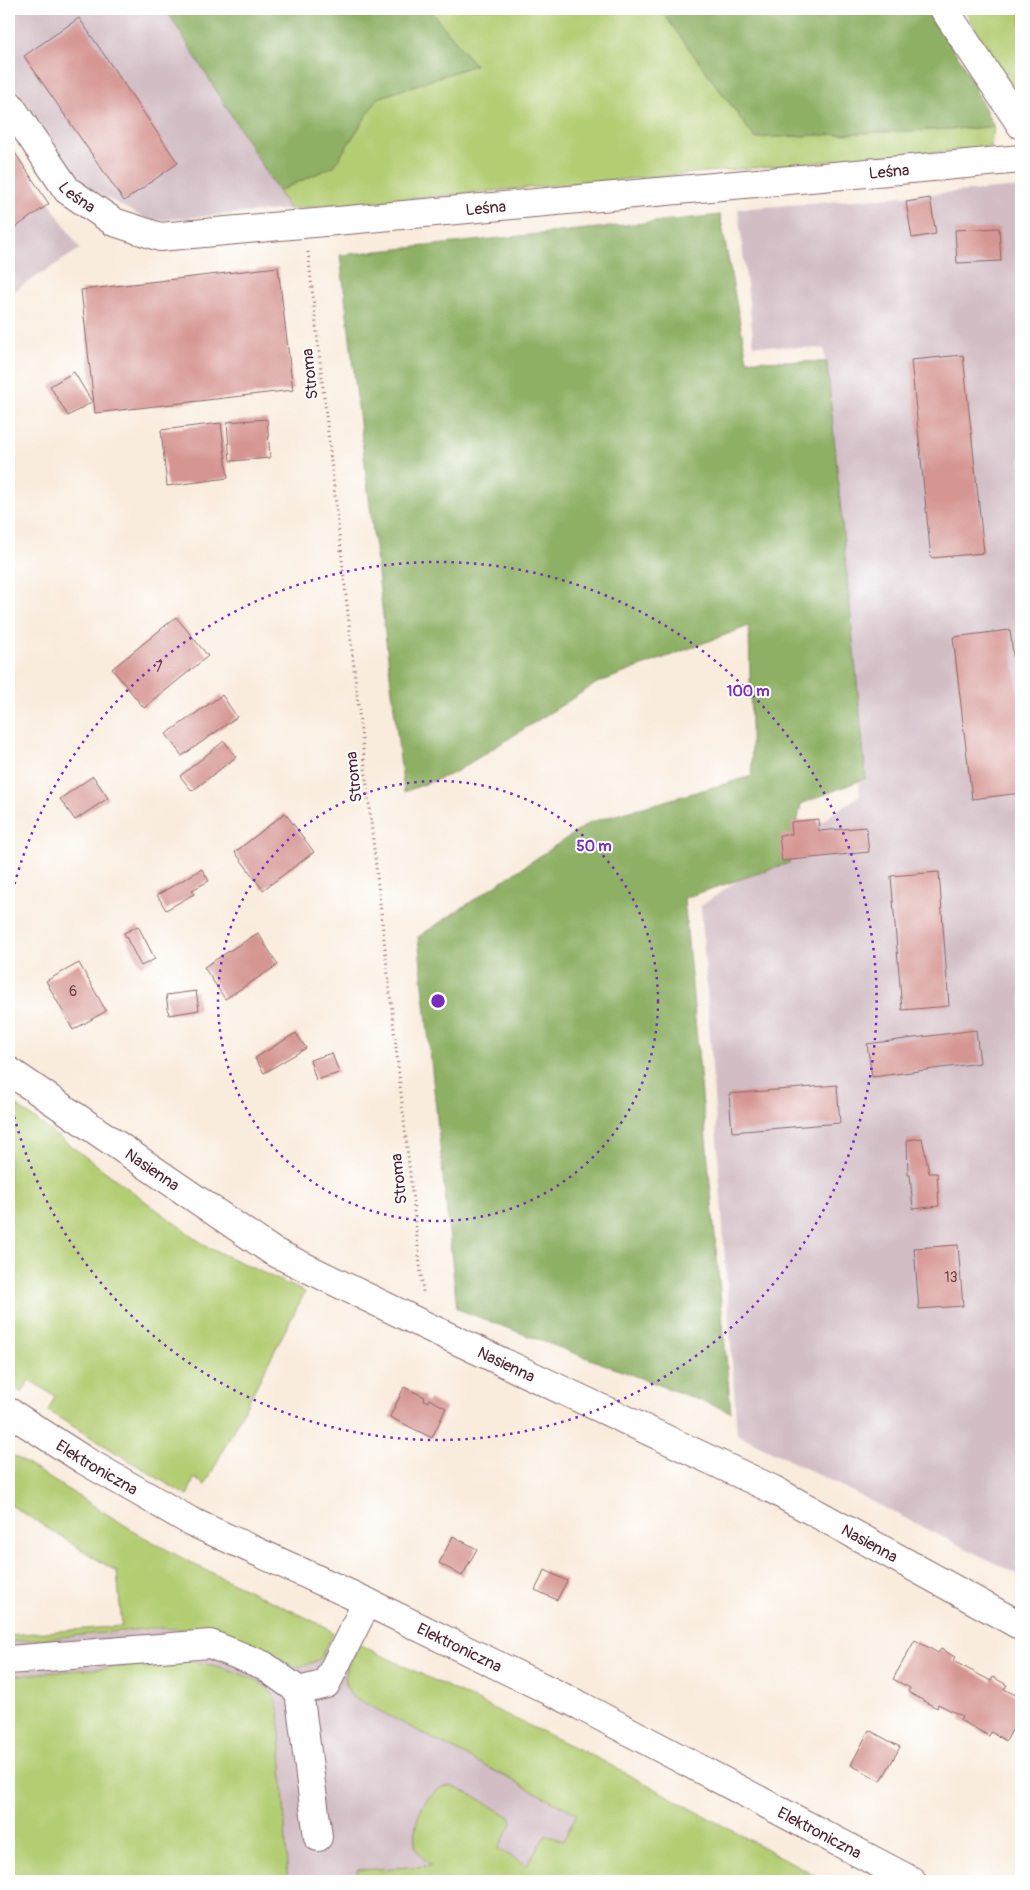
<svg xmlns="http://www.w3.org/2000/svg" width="1030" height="1890" viewBox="0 0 1030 1890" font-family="Pangolin,sans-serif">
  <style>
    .industrial { fill: #d2bdc5 }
    .green { fill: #b3cd73; stroke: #7e764f }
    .forest { fill: #8eb065; stroke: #6c6848 }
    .building { fill: #d59592 }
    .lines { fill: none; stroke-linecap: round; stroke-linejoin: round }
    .minor-casing { stroke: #876769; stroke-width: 30 }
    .path { stroke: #876769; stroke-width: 3; stroke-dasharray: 1 4; stroke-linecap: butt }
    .minor { stroke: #fff; stroke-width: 28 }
    .ring { fill: none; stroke: #7b2cbf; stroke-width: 2.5; stroke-dasharray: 2.5 5 }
    .labels { text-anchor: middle; stroke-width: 4; stroke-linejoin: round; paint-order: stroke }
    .number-label { font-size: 14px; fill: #6d3c45 }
    .street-label { font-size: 16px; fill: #4a1f2b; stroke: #fff }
    .centre { fill: #7b2cbf; stroke: #fff; stroke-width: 2.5 }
    .ring-label { font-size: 15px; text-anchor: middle; font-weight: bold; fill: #7b2cbf; stroke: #fff; stroke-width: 4; stroke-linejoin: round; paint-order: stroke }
  </style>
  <rect width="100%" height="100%" fill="#fff"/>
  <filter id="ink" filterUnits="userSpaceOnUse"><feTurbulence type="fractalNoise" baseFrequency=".02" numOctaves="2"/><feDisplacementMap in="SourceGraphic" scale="10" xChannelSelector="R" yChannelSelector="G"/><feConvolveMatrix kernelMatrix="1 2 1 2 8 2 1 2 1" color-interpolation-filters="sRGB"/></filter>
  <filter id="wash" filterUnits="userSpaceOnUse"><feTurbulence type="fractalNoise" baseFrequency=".0096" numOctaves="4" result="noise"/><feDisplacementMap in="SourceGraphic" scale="20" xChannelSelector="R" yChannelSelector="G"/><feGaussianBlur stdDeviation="1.12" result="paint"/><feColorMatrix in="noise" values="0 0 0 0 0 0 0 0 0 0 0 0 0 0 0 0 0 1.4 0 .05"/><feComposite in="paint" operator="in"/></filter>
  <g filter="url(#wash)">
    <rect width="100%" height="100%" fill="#f9ecdd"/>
    <path class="industrial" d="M9 9H166L289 209 150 221 83 185 9 79Z
      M9 142 80 249 9 294Z
      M1021 187V1576L737 1434 701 906 860 795 824 349 754 345 738 209Z
      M248 1598 813 1881H9V1642L208 1625Z"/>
    <path class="green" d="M429 9H660L755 138 994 127 991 147 289 209 278 191 334 166 378 98 475 65Z
      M964 9H1021V96L996 65Z
      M9 1100 207 1247 305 1292 205 1485 194 1478 187 1496 48 1411 55 1396 29 1380 22 1393 9 1383Z
      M9 1453 142 1536 195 1565 328 1628 333 1634 320 1659 301 1667 291 1665 258 1647 233 1636 199 1630 156 1628 9 1642V1635L122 1626 117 1572 9 1504Z
      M358 1644 599 1759 826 1881H358L357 1870 431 1866C428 1862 421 1857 418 1852 407 1833 424 1788 448 1786 459 1786 499 1810 510 1817L512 1823 498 1849 527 1865 545 1836H549L563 1841 577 1814 351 1696C339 1673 348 1666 358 1644Z
      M189 1661C211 1663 261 1676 273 1695 276 1699 277 1705 279 1710L288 1881H9V1676Z"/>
    <path class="forest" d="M166 9H429L475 65 378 98 334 166 278 191Z
      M660 9H926L962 62 994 127 755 138Z
      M720 215 747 360 827 362 866 778 801 804 789 863 684 898 731 1412 457 1309 418 937 591 822 752 776 749 626 597 683 454 773 404 792 340 255Z"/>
    <g id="blocks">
      <path class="building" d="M79 18 178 163 124 201 24 56Z
        M9 144 49 204 9 232Z
        M930 198 936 234 912 238 906 202Z
        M999 228 1001 261 957 263 955 230Z
        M278 267 293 390 95 413 81 290Z
        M963 355 984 553 931 558 911 360Z
        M74 372 92 402 68 416 50 386Z
        M267 419 270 458 230 461 227 422Z
        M221 423 228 478 167 486 161 430Z
        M176 617 208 656 144 708 112 669Z
        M1010 630 1021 720V793L972 799 953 637Z
        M222 695 237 717 182 756 166 734Z
        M224 741 236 757 192 791 180 776Z
        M93 776 108 798 75 820 60 799Z
        M285 813 314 852 263 890 235 852Z
        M818 819 819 831 866 827 869 852 782 861 779 835 792 834 791 822Z
        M202 869 209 881 192 890 194 894 166 910 157 895Z
        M939 872 949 1006 902 1010 891 876Z
        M138 926 155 959 141 966 124 933Z
        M258 933 278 965 225 999 204 967Z
        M79 963 106 1011 73 1030 46 981Z
        M196 991 199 1010 169 1015 166 995Z
        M976 1030 980 1063 872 1077 867 1044Z
        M296 1033 306 1048 264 1073 255 1058Z
        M332 1053 339 1073 316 1080 310 1060Z
        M837 1085 840 1123 732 1132 729 1094Z
        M922 1138 929 1173H937L939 1206 913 1209 910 1175H908L907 1140Z
        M958 1245 963 1306 919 1309 914 1248Z
        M404 1387 425 1397 424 1400 428 1402 429 1399 446 1408 432 1438 390 1417Z
        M453 1536 477 1549 462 1576 439 1563Z
        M545 1570 567 1581 557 1600 535 1590Z
        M915 1640 938 1653 941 1649 955 1657 953 1661 991 1681 993 1677 1007 1685 1004 1689 1021 1698V1714L1006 1741 991 1732 989 1736 960 1720 962 1716 938 1704 937 1708 908 1692 910 1688 893 1679Z
        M869 1730 900 1747 881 1781 851 1765Z"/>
    </g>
  </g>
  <g filter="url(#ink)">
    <use href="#blocks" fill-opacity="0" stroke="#876769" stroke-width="1"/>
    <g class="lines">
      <g class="minor-casing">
        <g id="minor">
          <path d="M944 9 1021 125"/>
          <path id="s1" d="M9 104 67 190 114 222 160 237 1021 159"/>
          <path id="s2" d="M9 1071 272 1251 426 1326 772 1489 1021 1626"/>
          <path id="s3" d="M9 1412 84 1460 190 1521 367 1602 581 1706 912 1881"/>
          <path d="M9 1660 210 1644 263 1665 299 1691 318 1837"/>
          <path d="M299 1691 326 1684 367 1602"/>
        </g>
      </g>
      <path class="path" d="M308 252 423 1292"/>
      <use href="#minor" class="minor"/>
    </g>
  </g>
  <g class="ring">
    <circle cx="438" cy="1001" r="220"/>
    <path d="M9 906A439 439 0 1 1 9 1096"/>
  </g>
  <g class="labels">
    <g class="number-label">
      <text x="159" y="672">7</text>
      <text x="73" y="996">6</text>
      <text x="951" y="1282">13</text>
    </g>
    <g class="street-label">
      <text dy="6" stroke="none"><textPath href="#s1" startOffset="941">Leśna</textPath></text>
      <text dy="6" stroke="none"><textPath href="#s1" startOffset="116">Leśna</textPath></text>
      <text dy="6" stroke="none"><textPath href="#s1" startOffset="536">Leśna</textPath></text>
      <text transform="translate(309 374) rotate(-96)" y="6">Stroma</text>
      <text transform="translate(353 777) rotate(-96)" y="6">Stroma</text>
      <text dy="6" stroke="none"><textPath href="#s2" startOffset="174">Nasienna</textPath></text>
      <text transform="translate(398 1179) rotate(-96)" y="6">Stroma</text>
      <text dy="6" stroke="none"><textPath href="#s2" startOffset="579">Nasienna</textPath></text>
      <text dy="6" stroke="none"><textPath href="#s3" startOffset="104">Elektroniczna</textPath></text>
      <text dy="6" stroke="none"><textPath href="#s2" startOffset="984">Nasienna</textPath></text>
      <text dy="6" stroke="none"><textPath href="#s3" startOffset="509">Elektroniczna</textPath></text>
      <text dy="6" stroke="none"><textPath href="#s3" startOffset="914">Elektroniczna</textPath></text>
    </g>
  </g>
  <circle cx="438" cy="1001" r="8" class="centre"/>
  <g class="ring-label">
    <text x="748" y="696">100 m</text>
    <text x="594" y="851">50 m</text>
  </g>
  <rect width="1030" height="1890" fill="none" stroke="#fff" stroke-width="30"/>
</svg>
